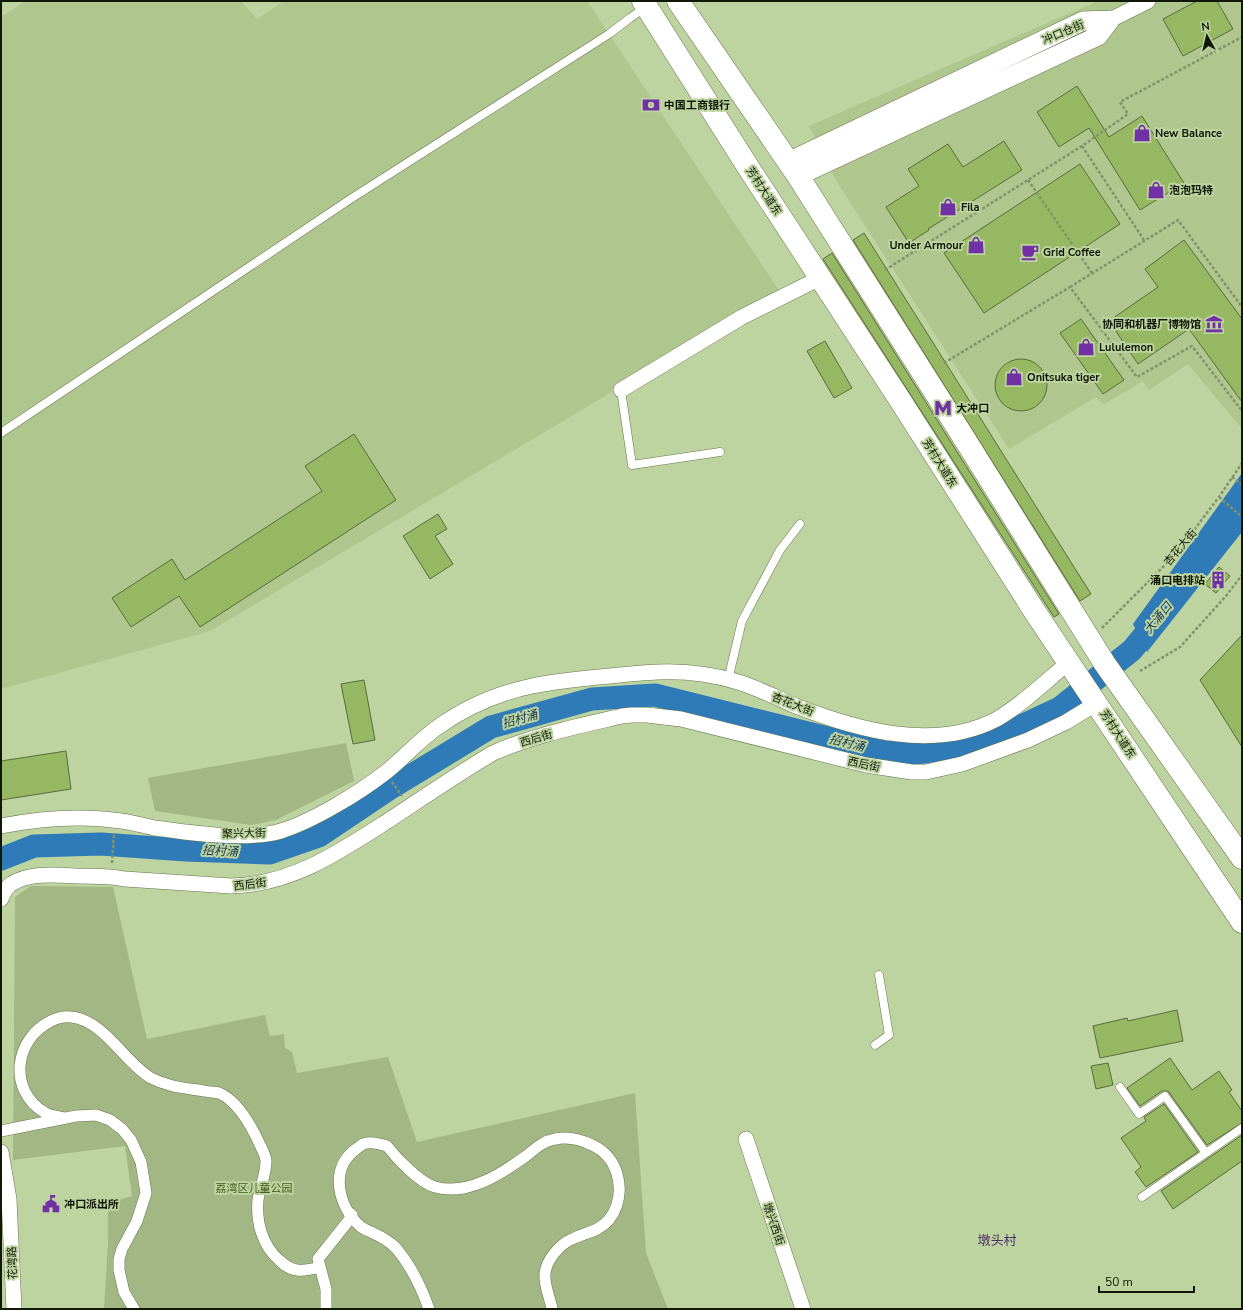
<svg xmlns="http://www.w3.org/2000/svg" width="1243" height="1310" viewBox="0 0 1243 1310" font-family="'Nunito Sans','Noto Sans SC',sans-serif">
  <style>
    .built { fill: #afc68e }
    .green { fill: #a2b784 }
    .water { fill: #2f7bb8 }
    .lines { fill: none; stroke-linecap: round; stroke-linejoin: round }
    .river { stroke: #2f7bb8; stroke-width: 23 }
    .building { fill: #97b862; stroke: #596b3d }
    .service-casing { stroke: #647748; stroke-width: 9 }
    .pedestrian-casing { stroke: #647748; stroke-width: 12 }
    .minor-casing { stroke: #647748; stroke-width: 16 }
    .tertiary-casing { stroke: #647748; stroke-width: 20 }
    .trunk-casing { stroke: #647748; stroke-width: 23 }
    .path { stroke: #82936b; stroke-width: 2.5; stroke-dasharray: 3 2; stroke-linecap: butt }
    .service { stroke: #fff; stroke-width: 8 }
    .pedestrian { stroke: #fff; stroke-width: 11 }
    .minor { stroke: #fff; stroke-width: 15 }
    .tertiary { stroke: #fff; stroke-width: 19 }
    .trunk { stroke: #fff; stroke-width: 22 }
    .labels { text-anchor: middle; stroke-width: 4; stroke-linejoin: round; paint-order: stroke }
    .street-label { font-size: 11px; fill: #101805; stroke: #bdd3a0 }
    .poi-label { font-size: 11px; font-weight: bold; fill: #101805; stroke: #bdd3a0; text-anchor: start }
    .park-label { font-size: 11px; fill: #465b1f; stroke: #bdd3a0 }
    .water-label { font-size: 12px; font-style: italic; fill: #15354f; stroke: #bdd3a0 }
    .quarter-label { font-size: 13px; fill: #4b2c66; stroke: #bdd3a0 }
  </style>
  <rect width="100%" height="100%" fill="#bdd3a0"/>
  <path class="built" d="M26 1H241L257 19 284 1H587L780 292 210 631 1 689V17Z
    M1098 1H1242V429L1188 364 1149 390 1143 381 1103 405 1096 397 1009 449 837 182 809 126Z"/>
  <path class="green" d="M346 743 354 781 276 820 251 825 155 811 148 778Z
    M31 886 113 887 147 1039 265 1015 270 1036 284 1034 285 1048 292 1052 297 1073 388 1057 417 1142 635 1093 646 1253 668 1309H114L104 1308 108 1242V1203L132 1196 125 1146 13 1160 15 897Z"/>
  <path class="water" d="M1242 473V532L1147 652 1133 624Z"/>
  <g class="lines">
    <path class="river" d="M1 859 34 846 101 844 186 850 270 853 319 836 389 789 491 727 592 699 655 695 884 752 918 753 985 743 1060 708 1132 650 1160 616"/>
  </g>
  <path class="building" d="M1197 1H1217L1233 29 1183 56 1163 19Z
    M1077 86 1109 137 1142 116 1184 183 1140 210 1089 128 1059 147 1037 112Z
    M1004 141 1022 170 928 229 929 230 909 243 886 207 919 186 908 169 948 144 963 167Z
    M1080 164 1120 224 984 313 944 253Z
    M864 233 1091 594 1080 601 853 240Z
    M1184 240 1242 319V402L1189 329 1138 364 1109 321 1158 287 1145 269Z
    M832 253 1059 614 1054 617 823 259Z
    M1081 319 1124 380 1103 394 1060 333Z
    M825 341 852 388 834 398 807 351Z
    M995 385a26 26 0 1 1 52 0a26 26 0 1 1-52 0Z
    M354 434 396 500 200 627 179 596 131 627 112 598 172 559 185 580 322 491 305 466Z
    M438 514 447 529 435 536 453 564 430 579 403 536Z
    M1219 567 1230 576 1216 593 1205 584Z
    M1242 635V747L1200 680Z
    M364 680 375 740 353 744 341 684Z
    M66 751 71 789 1 800V761Z
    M1177 1010 1183 1041 1100 1058 1093 1026 1127 1018 1128 1021Z
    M1170 1058 1192 1090 1219 1071 1232 1090 1229 1092 1242 1111V1123L1207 1145 1168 1091H1162L1140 1106 1127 1088Z
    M1108 1063 1113 1085 1096 1089 1091 1066Z
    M1164 1104 1198 1152 1146 1187 1135 1172 1141 1167 1121 1138 1146 1121 1144 1117Z
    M1242 1135V1161L1173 1209 1161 1191Z"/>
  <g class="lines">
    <g class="service-casing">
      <path id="service" d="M621 390 632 465 720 452
        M1 433 352 198 609 34 630 18 646 7
        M728 680 742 621 780 550 800 524
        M875 1045 889 1035 879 975
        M1120 1087 1139 1114 1165 1096 1206 1153
        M1142 1197 1242 1128"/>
    </g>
    <g class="pedestrian-casing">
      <path id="pedestrian" d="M64 1118C58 1116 49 1116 44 1112 8 1090 14 1039 51 1021 57 1018 64 1016 71 1017 104 1020 124 1062 151 1078 168 1087 185 1088 204 1091 208 1092 214 1092 219 1093 238 1101 253 1129 261 1147 263 1151 266 1157 266 1161 266 1174 260 1187 258 1200 256 1222 262 1245 279 1260 284 1265 289 1269 297 1270 305 1271 313 1269 320 1267
        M1 1131 76 1116 96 1115 110 1120 122 1129 131 1140 141 1162 146 1193 137 1221 122 1249 119 1259V1270L124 1292 134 1309
        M326 1309V1289L318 1259 349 1220 352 1215 350 1213
        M429 1309C421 1286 412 1267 396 1248 389 1241 382 1237 373 1233 369 1231 363 1229 360 1226 338 1206 329 1169 356 1149 358 1148 361 1145 363 1144 370 1141 381 1144 387 1146 397 1159 420 1183 435 1187 468 1196 501 1174 526 1156 535 1149 543 1141 555 1139 569 1136 580 1139 592 1145 605 1151 613 1160 617 1174 623 1194 617 1219 597 1229 589 1233 580 1235 572 1239 560 1244 546 1260 545 1274 544 1286 550 1297 552 1309"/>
    </g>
    <g class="minor-casing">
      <path id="minor" d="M1110 20 1148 1
        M621 390 742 317 820 278
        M1 826C41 818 81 815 121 821 132 822 144 826 155 828 190 833 247 841 281 831 313 821 359 793 386 772 404 758 419 740 438 727 466 707 499 693 532 686 551 682 570 680 589 678 612 676 635 673 658 672 685 671 712 674 738 682 758 688 777 698 796 706 857 730 935 752 997 719 1023 704 1046 681 1069 662
        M1 899C3 894 6 887 11 884 30 872 56 875 78 876 94 876 109 876 125 879L231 886C290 885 338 853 386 822 421 799 456 775 493 753 534 735 579 726 622 716L632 715H647L681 719 866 765 912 772H926L962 764 1028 740 1066 722 1097 703
        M746 1139 803 1309
        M1 1152 9 1199 14 1309"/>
    </g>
    <g class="tertiary-casing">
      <path id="tertiary" d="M788 162 1083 21 1110 20
        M798 176 1098 36 1110 20"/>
    </g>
    <g class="trunk-casing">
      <path id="trunk" d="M643 1 748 167 900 400 1035 612 1242 922
        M678 1 798 176 964 438 1105 664 1242 858"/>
    </g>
    <path class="path" d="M1082 146 1144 240
      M1028 180 1092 273
      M885 270 1082 146 1128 114 1120 102 1242 37
      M1070 287 1178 220 1242 307
      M944 363 1070 287 1137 377 1192 346 1242 411
      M1232 477 1242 485
      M1219 497 1242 517
      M1102 628 1175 555 1219 497 1242 463
      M1140 671 1180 647 1226 596 1242 575
      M392 782 402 796
      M112 863 114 833"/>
    <use href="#service" class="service"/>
    <use href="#pedestrian" class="pedestrian"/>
    <use href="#minor" class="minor"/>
    <use href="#tertiary" class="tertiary"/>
    <use href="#trunk" class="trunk"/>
  </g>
  <defs>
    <g id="bank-bare" transform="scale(1.38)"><path d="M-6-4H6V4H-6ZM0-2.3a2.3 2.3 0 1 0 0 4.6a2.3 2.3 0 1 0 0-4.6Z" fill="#7230a5" stroke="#bdd3a0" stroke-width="2.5" paint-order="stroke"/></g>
    <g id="shop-bare" transform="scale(1.38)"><path d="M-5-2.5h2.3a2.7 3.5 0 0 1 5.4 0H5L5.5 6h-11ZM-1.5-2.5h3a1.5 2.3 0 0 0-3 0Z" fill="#7230a5" stroke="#bdd3a0" stroke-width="2.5" paint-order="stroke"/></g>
    <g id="cafe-bare" transform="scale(1.38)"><path d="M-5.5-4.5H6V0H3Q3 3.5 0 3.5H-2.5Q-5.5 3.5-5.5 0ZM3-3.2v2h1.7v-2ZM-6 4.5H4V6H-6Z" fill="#7230a5" stroke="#bdd3a0" stroke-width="2.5" paint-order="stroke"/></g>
    <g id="museum-bare" transform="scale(1.38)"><path d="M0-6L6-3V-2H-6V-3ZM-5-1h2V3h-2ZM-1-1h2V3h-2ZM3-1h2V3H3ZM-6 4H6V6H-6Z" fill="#7230a5" stroke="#bdd3a0" stroke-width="2.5" paint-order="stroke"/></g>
    <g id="metro-bare" transform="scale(1.38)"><path d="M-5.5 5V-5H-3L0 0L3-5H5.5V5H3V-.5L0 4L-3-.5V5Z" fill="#7230a5" stroke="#bdd3a0" stroke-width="2.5" paint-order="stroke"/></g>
    <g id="building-bare" transform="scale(1.38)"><path d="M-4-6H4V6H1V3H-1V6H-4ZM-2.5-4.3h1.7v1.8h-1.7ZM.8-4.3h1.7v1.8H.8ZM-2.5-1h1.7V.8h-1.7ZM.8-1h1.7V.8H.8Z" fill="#7230a5" stroke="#bdd3a0" stroke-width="2.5" paint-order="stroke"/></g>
    <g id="civic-bare" transform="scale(1.38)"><path d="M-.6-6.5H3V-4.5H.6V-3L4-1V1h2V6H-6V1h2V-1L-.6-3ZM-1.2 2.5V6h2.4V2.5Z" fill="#7230a5" stroke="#bdd3a0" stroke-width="2.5" paint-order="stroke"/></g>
  </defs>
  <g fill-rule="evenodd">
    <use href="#bank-bare" x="651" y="105"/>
    <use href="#shop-bare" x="1142" y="133"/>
    <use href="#shop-bare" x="1156" y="190"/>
    <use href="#shop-bare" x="948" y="207"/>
    <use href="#shop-bare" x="976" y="245"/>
    <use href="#cafe-bare" x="1030" y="252"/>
    <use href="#museum-bare" x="1214" y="324"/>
    <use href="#shop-bare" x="1086" y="347"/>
    <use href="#shop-bare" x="1014" y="377"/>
    <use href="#metro-bare" x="943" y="408"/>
    <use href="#building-bare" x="1218" y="580"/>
    <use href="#civic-bare" x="51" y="1204"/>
  </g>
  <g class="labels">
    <g class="street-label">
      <text transform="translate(1063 32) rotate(-23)" y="4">冲口仓街</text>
      <text transform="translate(764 191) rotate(57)" y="4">芳村大道东</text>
      <text transform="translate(940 463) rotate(58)" y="4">芳村大道东</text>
      <text transform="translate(1180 547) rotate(-50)" y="4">杏花大街</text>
      <text transform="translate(793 704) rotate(22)" y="4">杏花大街</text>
      <text transform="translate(1118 734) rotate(57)" y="4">芳村大道东</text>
      <text transform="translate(536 738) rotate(-16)" y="4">西后街</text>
      <text transform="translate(864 764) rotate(12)" y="4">西后街</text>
      <text transform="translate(244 833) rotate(-1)" y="4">聚兴大街</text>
      <text transform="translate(250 884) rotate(-7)" y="4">西后街</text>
      <text transform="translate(774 1224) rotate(71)" y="4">墩兴西街</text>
      <text transform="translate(12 1263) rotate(-92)" y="4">花湾路</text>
    </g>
    <g class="poi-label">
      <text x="664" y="109">中国工商银行</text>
      <text x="1155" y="137">New Balance</text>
      <text x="1169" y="194">泡泡玛特</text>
      <text x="961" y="211">Fila</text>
      <text x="963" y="249" text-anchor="end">Under Armour</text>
      <text x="1043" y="256">Grid Coffee</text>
      <text x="1201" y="328" text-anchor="end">协同和机器厂博物馆</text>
      <text x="1099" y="351">Lululemon</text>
      <text x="1027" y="381">Onitsuka tiger</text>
      <text x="956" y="412">大冲口</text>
      <text x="1205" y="584" text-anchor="end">涌口电排站</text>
      <text x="64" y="1208">冲口派出所</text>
    </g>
    <g class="park-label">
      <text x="254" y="1192">荔湾区儿童公园</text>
    </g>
    <g class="water-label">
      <text transform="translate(1158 618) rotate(-51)" y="4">大涌口</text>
      <text transform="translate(520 719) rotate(-16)" y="4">招村涌</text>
      <text transform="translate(847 743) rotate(14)" y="4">招村涌</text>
      <text transform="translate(220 851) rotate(3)" y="4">招村涌</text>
    </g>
    <g class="quarter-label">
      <text x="997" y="1245">墩头村</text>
    </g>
  </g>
  <rect width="1243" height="1310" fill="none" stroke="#101805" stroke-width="4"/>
  <g transform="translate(1207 36) rotate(352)" stroke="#bdd3a0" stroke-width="3" paint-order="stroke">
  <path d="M0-3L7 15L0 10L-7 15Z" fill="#101805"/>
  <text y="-6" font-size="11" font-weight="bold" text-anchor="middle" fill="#101805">N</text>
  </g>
  <path d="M1099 1286v6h95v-6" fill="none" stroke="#101805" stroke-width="2"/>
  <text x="1105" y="1286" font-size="12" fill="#101805" stroke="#bdd3a0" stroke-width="3" paint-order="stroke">50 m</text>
</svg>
